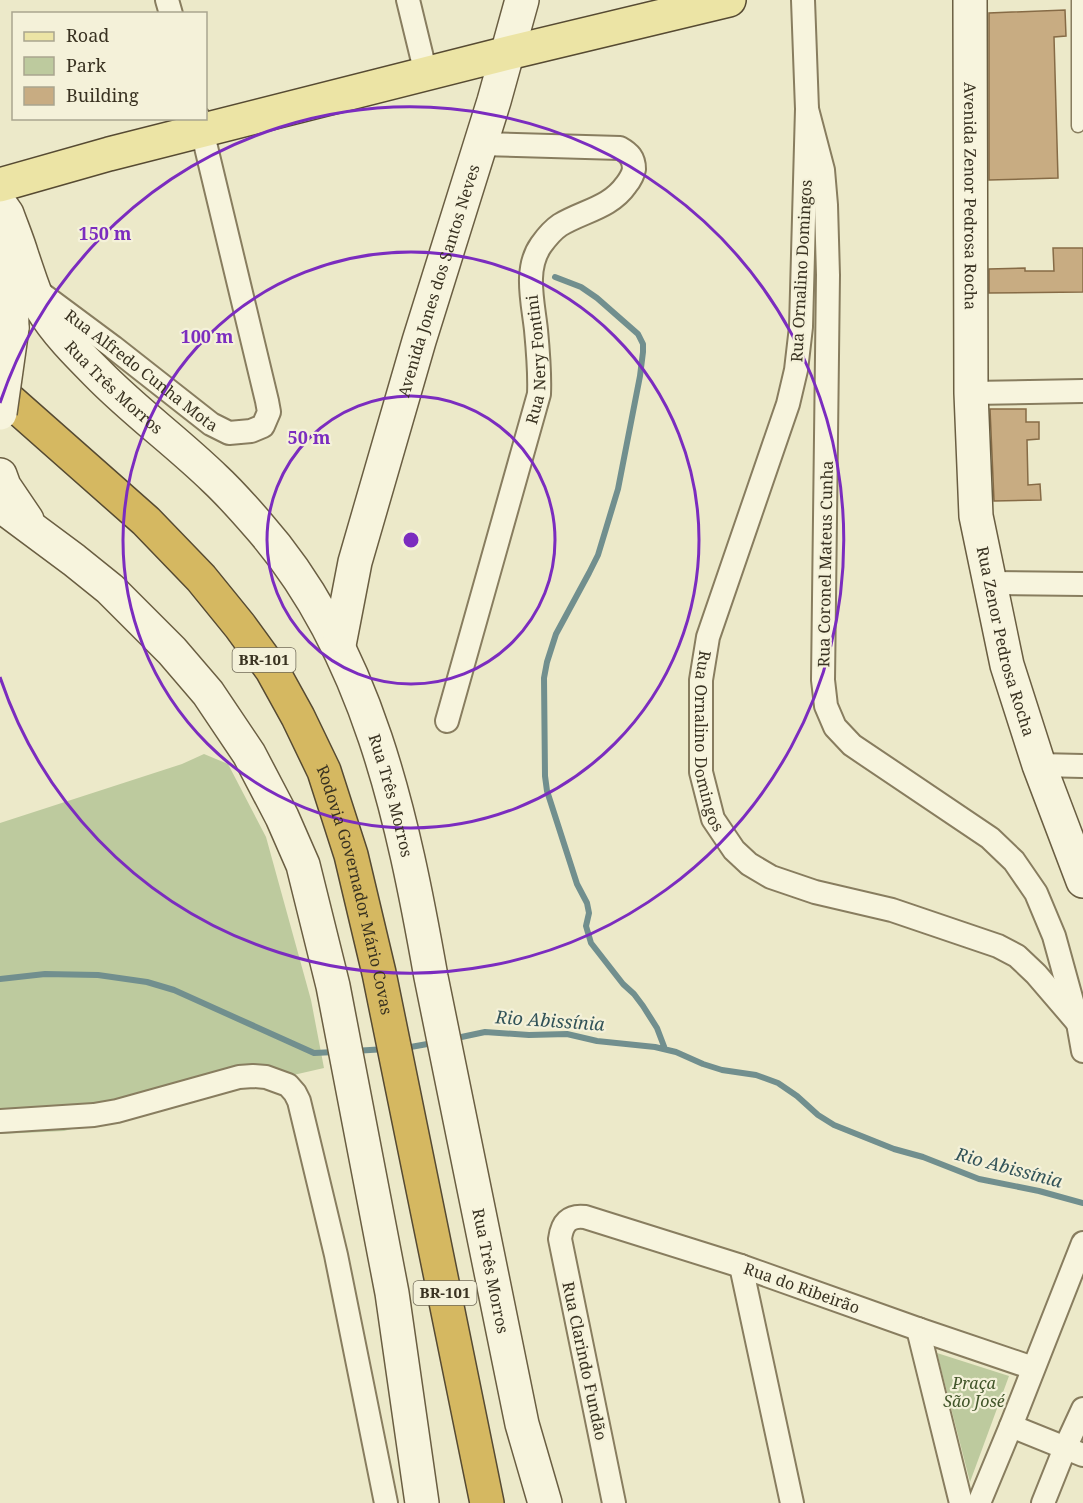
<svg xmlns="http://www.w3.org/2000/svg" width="1083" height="1503" viewBox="0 0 1083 1503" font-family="'Noto Serif',serif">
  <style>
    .green { fill: #bdca9e }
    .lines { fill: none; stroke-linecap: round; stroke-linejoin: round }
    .stream { stroke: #718f8e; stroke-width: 6 }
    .building { fill: #c8ac82; stroke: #866b46; stroke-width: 1.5 }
    .lane-casing { stroke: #887d5f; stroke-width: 15 }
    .street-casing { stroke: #887d5f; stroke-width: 26 }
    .secondary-casing { stroke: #6a5e42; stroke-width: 36 }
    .primary-casing { stroke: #564a32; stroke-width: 36 }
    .highway-casing { stroke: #564a32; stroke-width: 36 }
    .lane { stroke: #f7f4dd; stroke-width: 12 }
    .street { stroke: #f7f4dd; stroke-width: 22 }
    .secondary { stroke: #f7f4dd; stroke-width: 33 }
    .primary { stroke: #ece4a5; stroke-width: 33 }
    .highway { stroke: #d5b861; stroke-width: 33 }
    .secondary-bridge-casing { stroke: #6a5e42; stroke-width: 36; stroke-linecap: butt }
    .secondary-bridge { stroke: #f7f4dd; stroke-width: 33 }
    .ring { fill: none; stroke: #7b2cbf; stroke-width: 3 }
    .labels { text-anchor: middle; stroke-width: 4.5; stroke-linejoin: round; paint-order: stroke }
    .shield { fill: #f4f1d9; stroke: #716b58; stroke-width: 1.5 }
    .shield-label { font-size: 15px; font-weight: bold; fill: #393221 }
    .street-label { font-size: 16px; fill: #393221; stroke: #f4f1d9 }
    .park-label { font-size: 16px; font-style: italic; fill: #415529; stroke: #f4f1d9 }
    .water-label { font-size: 18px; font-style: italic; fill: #325358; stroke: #f4f1d9 }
    .centre { fill: #7b2cbf; stroke: #f4f1d9; stroke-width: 3 }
    .ring-label { font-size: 18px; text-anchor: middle; font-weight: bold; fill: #7b2cbf; stroke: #f4f1d9; stroke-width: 4.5; stroke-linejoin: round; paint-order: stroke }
  </style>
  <rect width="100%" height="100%" fill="#ece9c9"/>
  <path class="green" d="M204 754 228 764 266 837 311 1000 324 1068 172 1103 64 1131 0 1134V823L182 764Z
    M937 1353 1009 1376 970 1482Z"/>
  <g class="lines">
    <path class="stream" d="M555 277 581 287 597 298 638 334 643 344V352L640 376 618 489 598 555 589 573 556 634 547 662 544 678 545 776 547 791 577 884 587 903 589 913 586 926 591 943 623 984 634 994 643 1006 657 1028 665 1049
      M0 979 45 974 98 975 147 982 174 990 314 1053 335 1052
      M452 1039 485 1032 529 1035 567 1034 597 1041 655 1047 676 1052 703 1064 722 1070 756 1075 778 1083 797 1096 818 1115 834 1125 894 1149 923 1157 979 1179 1039 1191 1083 1203
      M405 1048 433 1043
      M354 1051 386 1049"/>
  </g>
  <path class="building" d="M1065 10 1066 36 1054 37 1058 178 989 180V13Z
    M1053 248H1083V292L989 293V269L1025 268V271H1054Z
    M990 409H1026V422H1039V439L1027 440 1028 485 1040 484 1041 500 994 501Z"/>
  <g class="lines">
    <g class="lane-casing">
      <path id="lane" d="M1078 126V0"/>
    </g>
    <g class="street-casing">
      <g id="street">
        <path d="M167 0 171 14"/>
        <path d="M408 0 426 74"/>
        <path d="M803 0 807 109 823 170 826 205 828 275 823 680 826 706 835 727 852 745 990 838 1014 861 1036 893 1054 936 1078 1023 1083 1051"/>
        <path id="s1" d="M807 109 801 327 796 370 788 404 708 637 701 680V772L713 819 734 850 749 864 771 877 815 892 892 910 998 946 1017 956 1036 974 1078 1023"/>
        <path id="s2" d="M39 292 113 347 211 424 229 433 251 431 263 426 269 412 267 401 199 118"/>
        <path d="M971 393 1083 391"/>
        <path d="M989 583 1083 584"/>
        <path id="s3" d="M447 721 539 394C540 372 538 351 536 330 533 302 524 269 541 245 546 238 554 229 560 225 583 211 610 208 626 185 630 180 633 175 634 169 634 158 629 153 620 148L481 144"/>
        <path d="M1039 765 1083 766"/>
        <path d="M0 1121 94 1115 117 1111 239 1077 253 1076 266 1077 288 1085 295 1093 299 1101 336 1255 386 1503"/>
        <path d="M741 1266 792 1503"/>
        <path d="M918 1329 961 1503"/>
        <path d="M1011 1426 1083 1455"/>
        <path id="s4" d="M614 1503 560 1239C562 1223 569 1215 585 1217L741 1266 918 1329 1033 1368"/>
        <path d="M979 1503 1011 1426 1083 1243"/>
        <path d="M1043 1503 1065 1448 1083 1409"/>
      </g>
    </g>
    <g class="secondary-casing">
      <g id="secondary">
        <path id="s5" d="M970 0 971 393 976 516 1007 665 1039 765 1083 881"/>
        <path id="s6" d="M0 204 7 214C12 228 18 242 22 256 28 273 33 291 41 307 56 332 77 353 97 373 134 411 177 442 215 479 230 493 245 510 258 525 368 649 403 819 431 977L522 1424 545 1503"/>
        <path d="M4 253 11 287 12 328"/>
        <path d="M0 475 4 486 27 520"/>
        <path d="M0 505 74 560 110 589 172 651 208 693 249 754 282 817 303 865 333 986 392 1293 422 1503"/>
        <path id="s7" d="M339 645 355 562 419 341 494 101 522 0"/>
      </g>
    </g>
    <g class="primary-casing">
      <path id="primary" d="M0 185 109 154 508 53 729 0"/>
    </g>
    <g class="highway-casing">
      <g id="highway">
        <path id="s8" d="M0 392 146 521 201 578 240 626 272 670 298 717 324 771 351 855 379 973 487 1503"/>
      </g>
    </g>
    <use href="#lane" class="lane"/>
    <use href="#street" class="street"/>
    <use href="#secondary" class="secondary"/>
    <use href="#primary" class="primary"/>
    <use href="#highway" class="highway"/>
    <g class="secondary-bridge-casing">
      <path id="secondary-bridge" d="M0 413 12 328"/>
    </g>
    <use href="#secondary-bridge" class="secondary-bridge"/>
  </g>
  <g class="ring">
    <circle cx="411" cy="540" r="144"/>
    <circle cx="411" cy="540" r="288"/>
    <path d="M0 403A433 433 0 1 1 0 677"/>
  </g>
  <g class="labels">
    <g class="shield">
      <rect x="232.5" y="648" width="63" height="24" rx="4.5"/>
      <rect x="413.5" y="1281" width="63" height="24" rx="4.5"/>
    </g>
    <g class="shield-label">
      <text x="264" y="665">BR-101</text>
      <text x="445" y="1298">BR-101</text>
    </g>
    <g class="street-label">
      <text dy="6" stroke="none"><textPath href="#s5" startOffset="196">Avenida Zenor Pedrosa Rocha</textPath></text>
      <text transform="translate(801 271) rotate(-87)" y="6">Rua Ornalino Domingos</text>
      <text dy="6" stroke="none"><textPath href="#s7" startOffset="378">Avenida Jones dos Santos Neves</textPath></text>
      <text dy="6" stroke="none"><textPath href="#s3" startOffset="374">Rua Nery Fontini</textPath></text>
      <text dy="6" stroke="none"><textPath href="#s2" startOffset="129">Rua Alfredo Cunha Mota</textPath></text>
      <text dy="6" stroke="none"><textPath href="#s6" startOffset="220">Rua Três Morros</textPath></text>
      <text transform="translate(825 564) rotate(-89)" y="6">Rua Coronel Mateus Cunha</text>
      <text dy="6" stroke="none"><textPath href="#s5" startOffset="645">Rua Zenor Pedrosa Rocha</textPath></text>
      <text dy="6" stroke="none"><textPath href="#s1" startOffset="648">Rua Ornalino Domingos</textPath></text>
      <text dy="6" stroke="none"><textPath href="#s6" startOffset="724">Rua Três Morros</textPath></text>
      <text dy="6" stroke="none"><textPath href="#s8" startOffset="627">Rodovia Governador Mário Covas</textPath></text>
      <text dy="6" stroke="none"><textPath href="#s6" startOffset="1210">Rua Três Morros</textPath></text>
      <text dy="6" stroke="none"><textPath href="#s4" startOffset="536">Rua do Ribeirão</textPath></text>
      <text transform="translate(585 1361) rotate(78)" y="6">Rua Clarindo Fundão</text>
    </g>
    <g class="park-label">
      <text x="974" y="1389">Praça<tspan x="974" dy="18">São José</tspan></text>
    </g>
    <g class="water-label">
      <text transform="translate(550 1021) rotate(4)" y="6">Rio Abissínia</text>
      <text transform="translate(1009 1168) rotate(15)" y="6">Rio Abissínia</text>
    </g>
  </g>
  <circle cx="411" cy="540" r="9" class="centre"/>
  <g class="ring-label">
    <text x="105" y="240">150 m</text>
    <text x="207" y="343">100 m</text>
    <text x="309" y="444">50 m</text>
  </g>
  <rect x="12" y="12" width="195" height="108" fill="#f4f1d9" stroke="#a9a58f" stroke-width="1.5"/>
  <rect x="24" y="32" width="30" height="9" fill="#ece4a5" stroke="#a9a58f" stroke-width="1.5"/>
  <text x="66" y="42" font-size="18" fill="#393221">Road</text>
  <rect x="24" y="57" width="30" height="18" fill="#bdca9e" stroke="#a9a58f" stroke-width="1.5"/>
  <text x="66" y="72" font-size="18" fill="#393221">Park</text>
  <rect x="24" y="87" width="30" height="18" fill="#c8ac82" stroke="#a9a58f" stroke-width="1.5"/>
  <text x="66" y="102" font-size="18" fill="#393221">Building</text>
</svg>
